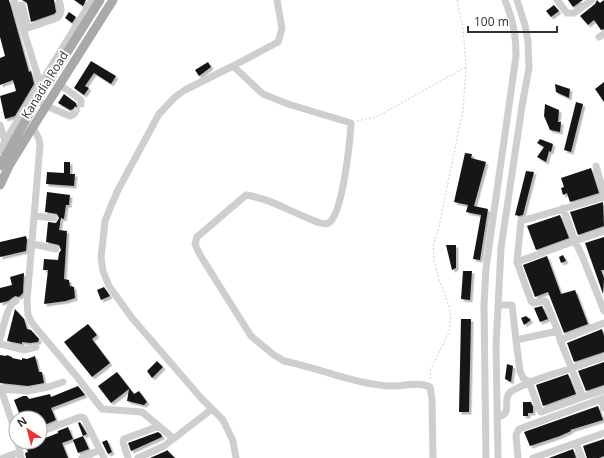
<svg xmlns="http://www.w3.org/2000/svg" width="604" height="458" viewBox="0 0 604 458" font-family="'Open Sans',sans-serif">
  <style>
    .building { fill: #181818; filter: url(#shadow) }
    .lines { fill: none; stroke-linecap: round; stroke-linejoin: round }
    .minor-tunnel { stroke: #d6d6d6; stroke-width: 7; stroke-dasharray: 7 3.5; stroke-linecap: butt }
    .path { stroke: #cecece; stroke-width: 1; stroke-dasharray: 2 2; stroke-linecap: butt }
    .minor { stroke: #cecece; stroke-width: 7 }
    .major { stroke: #a9a9a9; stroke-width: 9 }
    .labels { text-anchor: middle; stroke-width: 4; stroke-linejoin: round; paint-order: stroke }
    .street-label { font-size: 12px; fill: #313131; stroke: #fff }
  </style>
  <defs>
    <filter id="shadow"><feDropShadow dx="2.5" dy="2.5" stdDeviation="0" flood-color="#0004"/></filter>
  </defs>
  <rect width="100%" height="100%" fill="#fff"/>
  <path class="building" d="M0 0H9L29 72 31 71 34 84 15 116 5 119 0 96 16 91 13 80 0 85V58L5 56 0 37Z
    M22 0H54L56 12 54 14 31 22 27 3Z
    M74 0H86L83 6Z
    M568 0H583L573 7Z
    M597 0 600 3 604 0V29L601 30 594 20 588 25 580 16 595 4Z
    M554 5 559 11 551 17 546 11Z
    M69 12 76 17 72 23 65 18Z
    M91 61 116 76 111 84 94 73 85 86 89 88 84 95 74 88Z
    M208 62 211 67 199 76 195 70Z
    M604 82V102L595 89Z
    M555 84 570 89 569 98 556 92Z
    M64 94 76 103 77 107 75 109 70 110 58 103Z
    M576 102 583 104 571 152 564 150Z
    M545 104 559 110 558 122H561L560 132 550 130 544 116Z
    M540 139 553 144 551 152 549 151 546 162 537 157 544 147 537 143Z
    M465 153 472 154 471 158 486 162 474 206 488 209 480 260 473 259 481 215 466 212 468 205 454 202Z
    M64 162H70V174H75L74 186 46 184 47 172 64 173Z
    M591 168 599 193 570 202 567 193 563 195 561 188 564 187 561 178Z
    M526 171 534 172 523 215 519 216 515 215Z
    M47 192 70 195 69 205H66L64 219 61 218 59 230 67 231 64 279 69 280 70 286 74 287 75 298 66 301 44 304 48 270H43L44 259 58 260 59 253 61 250 59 245 46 242 48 222 56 223 59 218 57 214 45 212Z
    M603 202 604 226 578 235 570 212Z
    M560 215 569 238 536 250 527 226Z
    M26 236 27 240 26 251 0 257V242Z
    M604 237V270H601L604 278 603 294 585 243Z
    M446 245H456V268L452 270Z
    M563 255 566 261 561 263 559 257Z
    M547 256 561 294 575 290 588 324 564 333 548 292 535 297 523 265Z
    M463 271H472L470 300 461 299Z
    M24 273 23 293 19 297 15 296 8 301 0 303V288L12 285 10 277Z
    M104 287 110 296 101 300 97 290Z
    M542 306 548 319 540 322 534 308Z
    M15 309 24 319 27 329 31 330 39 339 38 342 30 343 22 342V344L7 341Z
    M526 316 531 320 524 325 521 318Z
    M461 319H471L469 412H459Z
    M88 324 97 335 92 339 110 363 92 377 64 342Z
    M602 329 604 336V352L574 362 567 343Z
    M0 355 6 356 7 355 12 357V358L22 360V358L27 359 35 356 39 372H42L44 383 28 386 0 383Z
    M157 361 163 367 152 378 147 371Z
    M604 362V385L586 391 578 371Z
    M507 364 513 366 511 382 505 379Z
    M117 372 134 394 139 391 147 402 144 405 127 401 129 389 111 403 98 386Z
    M568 374 576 394 543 406 536 385Z
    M78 386 85 395 51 408 56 420 40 427V418H21L14 400 23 396H27L29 399 50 394 51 397Z
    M523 402H531L533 407V413H528V416H523Z
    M598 406 603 420 570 430 571 431 560 436 530 446 524 432Z
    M80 422 87 434 83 436 78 423Z
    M68 427 73 439 62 443 68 458H26L25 453 28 452 26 448 29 447 28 445 35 442H40V440L58 433V431Z
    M158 432 161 434 162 437 131 451 128 443Z
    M83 436 89 449 78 453 73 440Z
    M604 439V456L599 458H587L583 446Z
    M107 440 112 452 108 454 102 442Z
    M573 449 576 458H549Z
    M167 450 175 458H150L166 451Z"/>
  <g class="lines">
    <path class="minor-tunnel" d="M74 114 81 104"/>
    <path class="path" d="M357 121 376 117 466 67 463 27 457 0
      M430 379 431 369 449 332 451 319 449 306 439 279 434 260 433 246 439 227 463 110 466 67"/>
    <path class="minor" d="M14 0 41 86
      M557 0 567 13H574L592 0
      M16 7 22 5 28 28 57 18C63 13 61 7 59 0
      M599 37 604 34
      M233 66 278 42 282 29 277 0
      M59 84 81 100V104
      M37 100 46 106 70 116 74 114
      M0 125 6 144
      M33 127 39 139 40 145 27 301 28 315 32 323 78 378 102 409 142 412 173 438
      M0 151 5 141 92 0
      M596 166 604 193
      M563 208 575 241 604 231
      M35 216 54 218
      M33 244 56 249
      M517 262 521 221 604 197
      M498 305H512L516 340
      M604 323 560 340 583 397 604 390
      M558 331 546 302 544 301 533 303 531 301 517 262 575 241 583 258 604 311
      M0 339C3 330 7 304 16 301
      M560 340 558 331 516 340 520 371 523 378 529 382 539 409 541 412 583 397
      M0 344 24 350 36 347
      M0 388 1 389 16 434
      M1 389 28 391 48 387 63 382
      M601 400 604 408
      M497 417C515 414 500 398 512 391 527 382 544 377 560 372 575 367 589 362 604 357
      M40 432 80 417 84 418 104 458
      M18 442 21 458
      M576 443 582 458
      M3 458 20 452
      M82 458 100 450
      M128 458 123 442 124 439 159 426
      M138 458 164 446 212 409
      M236 458 233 441 223 420 201 398 132 318 109 286 103 271 101 258 105 221 111 206 118 190 159 114 175 97 185 90 233 66 263 94 288 104 351 123C350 142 343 210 330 222 328 224 324 224 321 223 317 223 313 220 310 219 289 211 268 198 246 195L197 237 195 244 200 255 251 336 274 355 284 361C319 368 352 383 387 386 401 387 417 381 430 387L432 399 433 458
      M486 458 484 305 486 268 516 56C516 34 513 21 505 0
      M498 458 496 347 501 248 522 106 529 68 528 42 525 25 517 0
      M518 458 516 435 519 429 604 398
      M533 458 604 433"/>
    <path class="major" d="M0 166 37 100 100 0
      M0 185 9 166 31 130 113 0"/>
  </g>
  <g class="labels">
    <g class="street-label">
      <text transform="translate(45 85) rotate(-58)" y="4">Kanadia Road</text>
    </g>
  </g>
  <g transform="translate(28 430) rotate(324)"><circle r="19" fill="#ffffff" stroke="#adadad"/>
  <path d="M0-3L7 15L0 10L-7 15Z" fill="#e83432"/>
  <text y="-6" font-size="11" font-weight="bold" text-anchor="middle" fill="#313131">N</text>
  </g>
  <path d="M468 26v6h89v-6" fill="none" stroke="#313131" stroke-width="2"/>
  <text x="474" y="26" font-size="12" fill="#313131" stroke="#ffffff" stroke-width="3" paint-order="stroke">100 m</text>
</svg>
